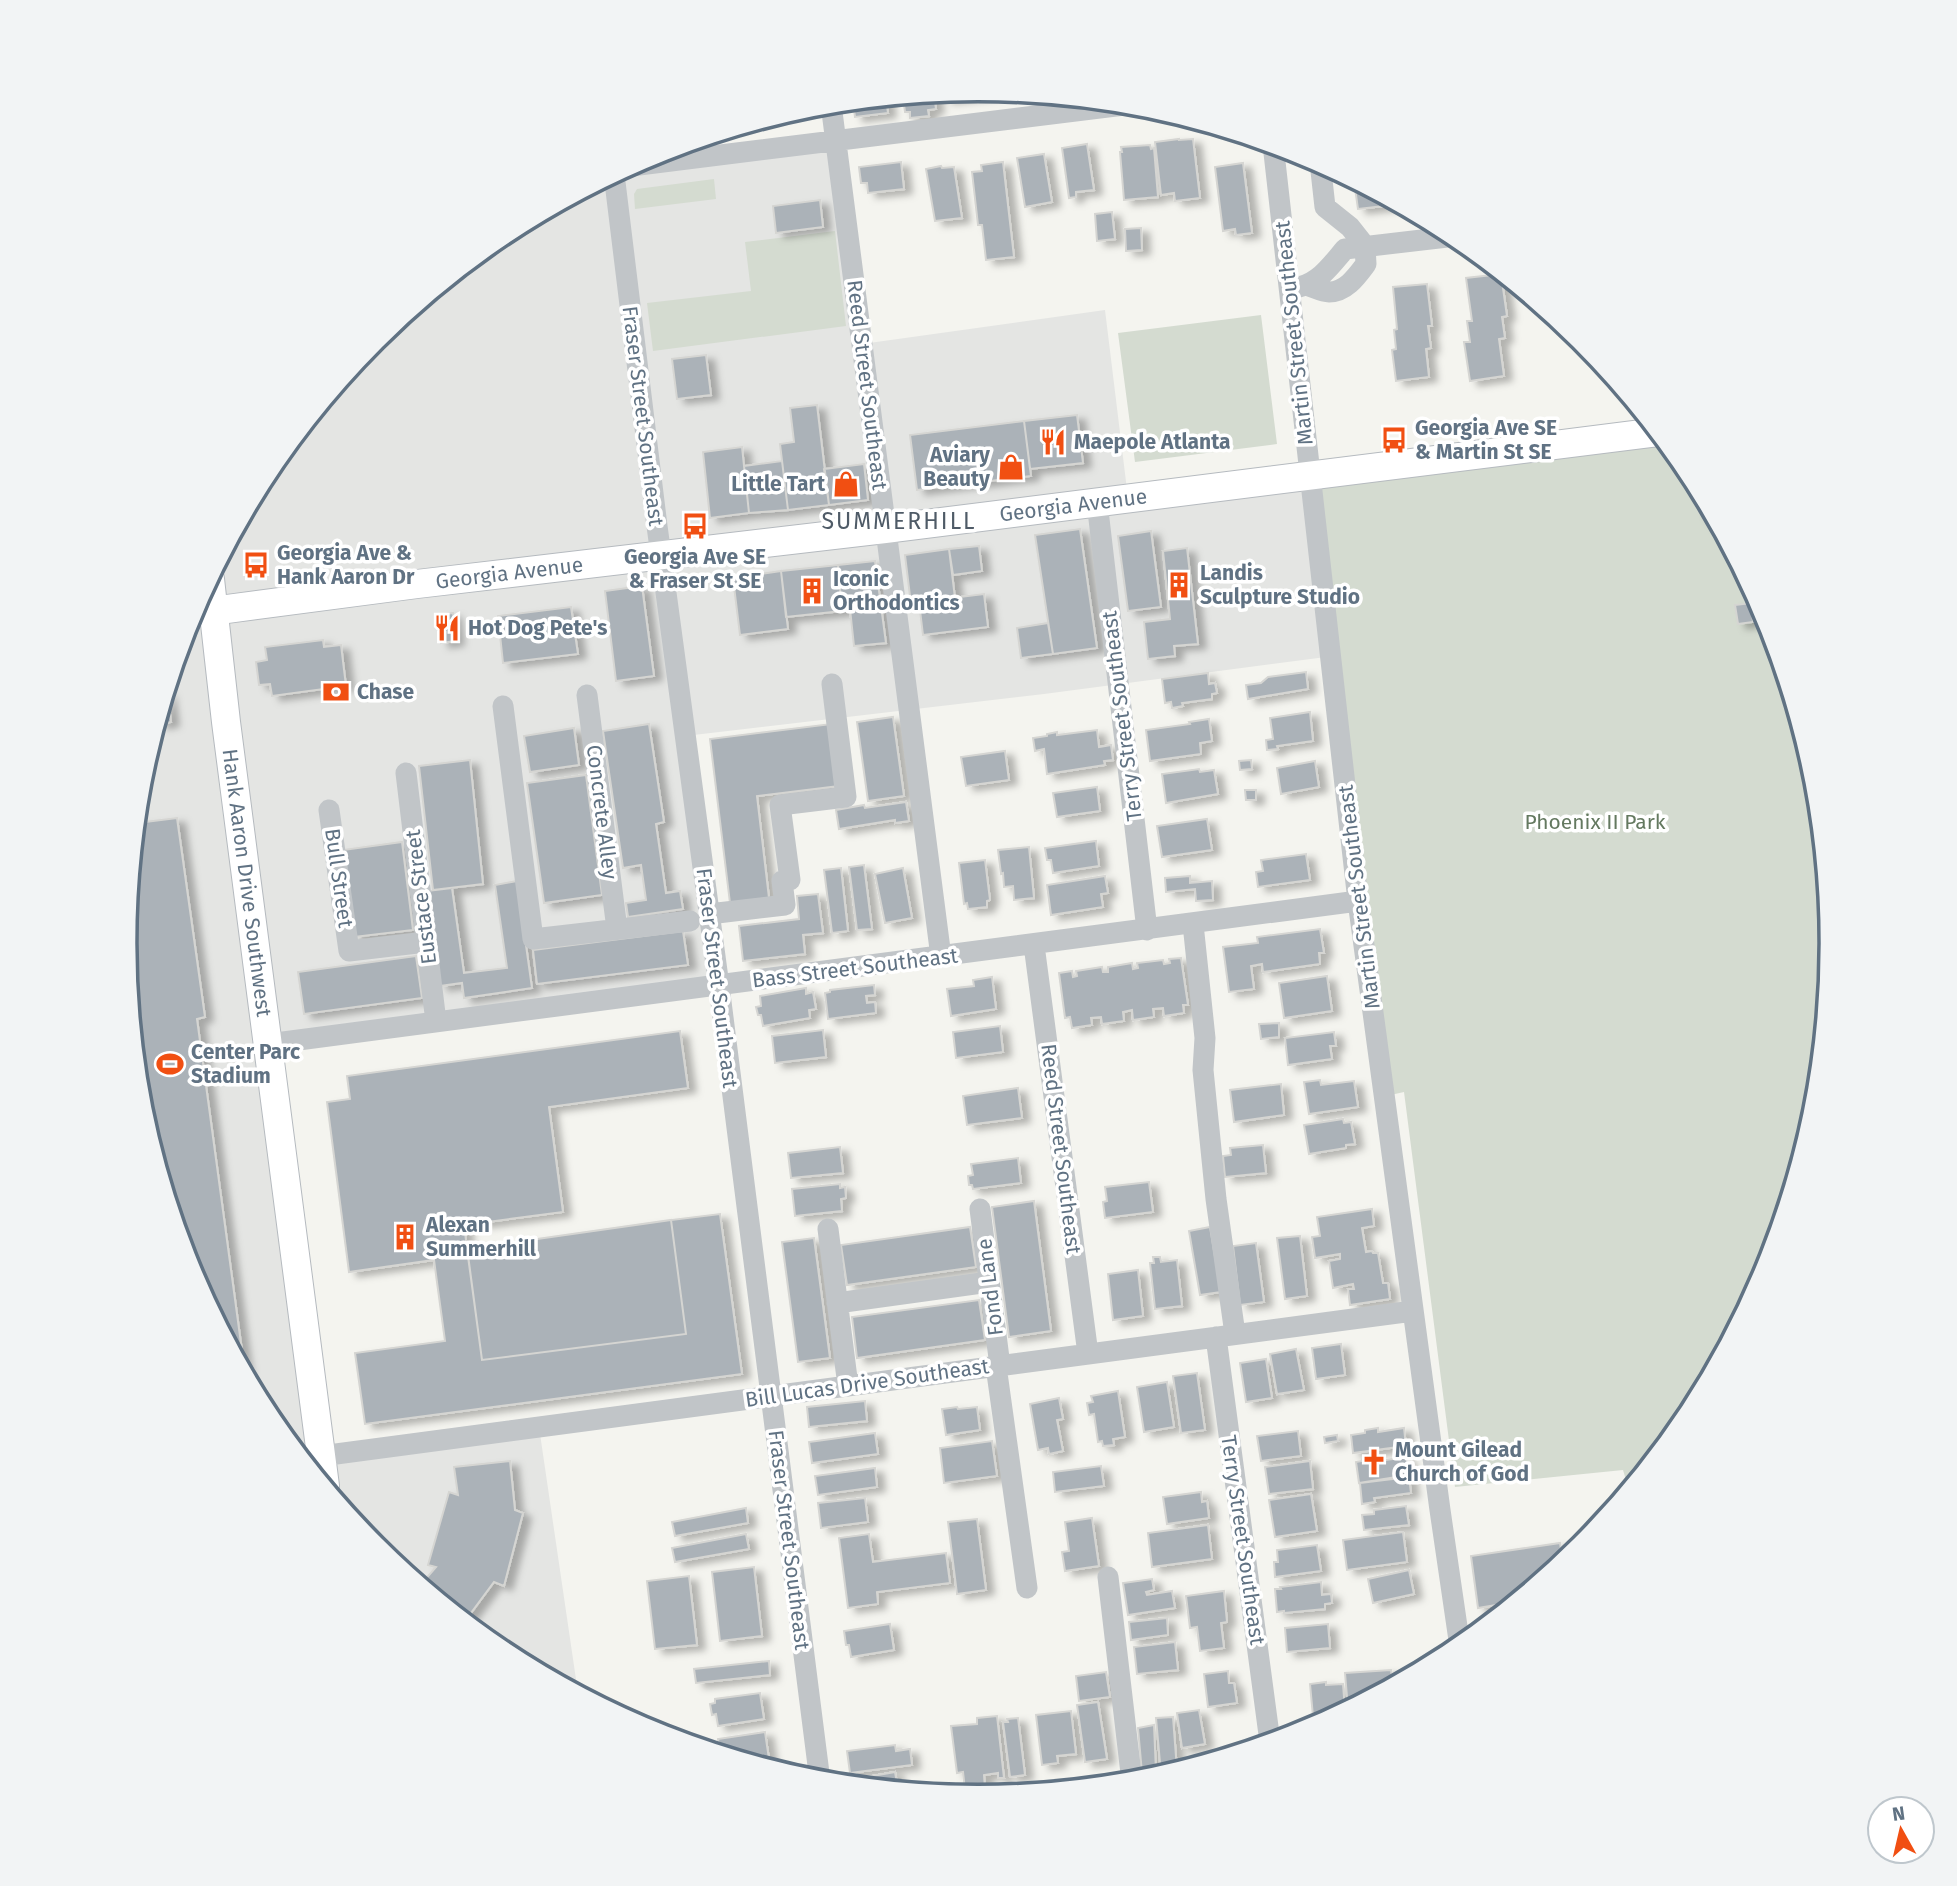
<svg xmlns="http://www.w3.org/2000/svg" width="1957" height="1886" viewBox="0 0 1957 1886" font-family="'Fira Sans',sans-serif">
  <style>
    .built { fill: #e4e5e3 }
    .green { fill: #d4dbd0 }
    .building { fill: #abb2b8; stroke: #d5d5d2; stroke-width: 2; filter: url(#shadow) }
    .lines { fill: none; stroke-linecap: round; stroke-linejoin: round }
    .secondary-casing { stroke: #b5babf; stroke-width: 30 }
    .minor { stroke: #c1c5c8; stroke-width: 21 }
    .secondary { stroke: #fff; stroke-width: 28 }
    .labels { text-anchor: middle; stroke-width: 7; stroke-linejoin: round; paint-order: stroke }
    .street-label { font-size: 21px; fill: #607283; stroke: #fff }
    .poi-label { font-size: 21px; font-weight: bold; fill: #607283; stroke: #fff; text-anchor: start }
    .park-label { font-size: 21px; fill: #647960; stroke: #fff }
    .neighbourhood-label { font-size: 23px; letter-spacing: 2px; fill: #4f5b67; stroke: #fff }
    .rim { fill: none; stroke: #607283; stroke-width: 3.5 }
  </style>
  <defs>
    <filter id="shadow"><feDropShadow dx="8" dy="4.5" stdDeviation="3.5" flood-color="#0004"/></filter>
  </defs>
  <rect width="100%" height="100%" fill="#f4f4ef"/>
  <path class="built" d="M839 144 862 344 1105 310 1128 498 1310 476 1326 657 1044 694 685 736 719 986 268 1044 321 1456 539 1427 578 1693 504 1653 375 1546 268 1417 190 1269 141 1109 125 943 141 776 190 616 269 468 375 339 505 233 619 172Z"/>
  <path class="green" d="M714 179 716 199 635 209 634 194 637 189Z
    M835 231 846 326 653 351 647 303 751 291 745 242Z
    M1261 315 1277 444 1135 462 1118 333Z
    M1663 438 1689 469 1767 617 1816 777 1832 943 1816 1110 1767 1270 1688 1418 1629 1490 1623 1470 1455 1487 1404 1092 1386 1096 1308 479Z"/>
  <path class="building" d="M979 89 1003 92 945 99 944 93Z
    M934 94 936 109 928 110 929 116 910 118V112H905L903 97Z
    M886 98 888 113 855 117 853 102Z
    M1179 139V140L1193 139 1200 198 1175 201 1174 193 1161 195 1155 142Z
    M1087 144 1094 190 1076 192V197L1069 198 1062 148Z
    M1150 145 1151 149 1154 148 1158 197 1124 200 1120 152H1122L1121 147Z
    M1044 154 1052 202 1025 207 1017 158Z
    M901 162 904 189 868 193 867 183H861L859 167Z
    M1003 162 1014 257 986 260 982 225H978L972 172 982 171 981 165Z
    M1243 163 1252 233 1236 235 1235 229 1223 231 1215 167Z
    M941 166 942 168 954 167 962 218 935 221 926 169Z
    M1354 181 1393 201V205L1358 209Z
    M820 200 823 227 776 233 773 206Z
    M1112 212 1115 239 1097 241 1095 214Z
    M1141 228 1142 250 1126 251 1125 229Z
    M1501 274 1507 316 1502 317 1505 338 1499 339 1504 376 1470 381 1464 342H1470L1467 321H1472L1466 278Z
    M1427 284 1432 326H1428L1431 348 1426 349 1429 377 1396 381 1392 350 1396 349 1394 330 1397 329 1393 287Z
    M706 355 711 395 677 399 672 359Z
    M817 405 829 505 788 510 780 444 794 442 790 408Z
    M1077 415 1083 463 1030 469 1024 421Z
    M1024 421 1031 476 917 490 910 435Z
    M742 447 749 513 710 518 703 452Z
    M782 461 788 510 749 513 744 466Z
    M864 464 868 500 829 505 824 469Z
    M1708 505 1715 518 1709 524 1699 512Z
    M1080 529 1097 648 1053 654 1035 535Z
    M1151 531 1161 607 1128 611 1118 536Z
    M979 546 982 571 953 575 949 549Z
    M1187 548 1198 644 1174 646 1175 656 1148 659 1144 622 1170 619 1163 551Z
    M949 549 955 598 911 604 905 555Z
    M875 561 886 643 854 646 850 609 842 611 838 565Z
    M838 565 842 611 786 617 781 571Z
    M781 571 788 629 740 635 733 578Z
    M642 586 654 676 616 681 605 591Z
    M984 594 988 627 923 635 919 602Z
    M1751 603 1753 622 1738 624 1735 605Z
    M571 607 578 654 503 663 498 616Z
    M453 613 456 641 441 643 438 615Z
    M1048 623 1053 654 1021 658 1017 628Z
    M323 640 324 647 341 645 346 686 272 696 270 684 259 685 256 662 267 660 265 647Z
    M1306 672 1308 689 1248 699 1246 685 1261 683 1268 677Z
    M1208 673 1209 684 1215 683 1217 693 1212 694V699L1182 703 1183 706 1172 708 1171 702 1165 703 1162 679Z
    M167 691 171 722 159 724 158 721Z
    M1310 712 1313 741 1277 746 1278 749 1267 750 1266 740 1273 739 1270 718Z
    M893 717 904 796 868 801 857 722Z
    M1209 719 1212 741 1200 743 1201 754 1150 761 1146 730 1190 724 1189 722Z
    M649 724 664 822 656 824 666 893 680 891 683 909 628 917 626 903 646 900 641 865 623 868 603 731Z
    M831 724 839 786 757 796 769 898 730 903 710 739Z
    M574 728 579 765 530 772 524 736Z
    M1097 730 1099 747 1111 745 1113 760 1104 761 1105 765 1047 774 1044 749 1035 751 1033 738 1047 736V734L1057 732V735Z
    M1005 751 1009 780 966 786 961 757Z
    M470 760 483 884 433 890 419 766Z
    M1251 760 1252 769 1240 770 1239 761Z
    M1315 761 1319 787 1281 794 1277 768Z
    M1199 769 1200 772 1214 770 1218 794 1166 803 1162 774Z
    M586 775 602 895 544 903 527 783Z
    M1097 787 1100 811 1057 817 1053 793Z
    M1245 790H1256V800H1246Z
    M906 802 909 821 895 823V820L839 829 836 810 864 805 865 808Z
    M177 818 205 1017 197 1019 245 1373 208 1304 204 1277 195 1279 190 1269 141 1109 125 943 137 823Z
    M1207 819 1212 850 1162 857 1157 826Z
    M1096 841 1099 866 1053 873 1051 860H1047L1045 848Z
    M402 842 413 930 354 937 343 850Z
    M1029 847 1034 898 1014 900 1013 886 1004 887 1003 873 1001 874 998 850Z
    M1306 854 1310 880 1258 887 1256 872 1263 871 1261 860Z
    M985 860 990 900 987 901V907L968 909 967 903 964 904 959 863Z
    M864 865 872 929 857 930 849 867Z
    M841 868 848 931 832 933 824 870Z
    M903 868 912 918 885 923 875 874Z
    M1105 876 1108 893 1101 894 1103 907 1051 915 1047 885Z
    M1190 876V883L1212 881 1213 900 1196 901 1195 889 1166 892 1165 878Z
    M517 881 532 988 464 998 462 983 440 986 427 891 452 888 464 973 507 968 495 885Z
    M818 894 823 933 803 935 805 954 743 961 739 926 799 919 797 896Z
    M1320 929 1324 953H1319L1320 964 1263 972 1262 964 1251 966 1254 989 1229 992 1223 947 1258 943 1257 937Z
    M683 931 688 965 537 984 533 950Z
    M416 956 422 998 304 1014 298 972Z
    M1181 958 1188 1005H1183L1184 1013 1164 1016 1163 1008 1153 1009 1154 1017 1133 1020 1132 1010 1123 1012 1124 1021 1102 1024 1101 1017 1091 1018 1092 1025 1072 1028 1070 1017 1065 1018 1059 973 1072 971 1073 977 1077 976 1076 971 1102 967 1103 972H1108V967L1132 963 1133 969 1138 968 1137 963 1163 960 1164 964 1170 963 1169 959Z
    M1327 976 1332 1011 1284 1018 1279 983Z
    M992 977 996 1009 951 1016 947 989 974 986 973 980Z
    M874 985 875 995 866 996 867 1003 875 1002 876 1013 828 1019 825 993 830 992V990Z
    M806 988V994L813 992 816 1009 809 1010 810 1018 763 1026 761 1015H758L756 1007 761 1006 760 996Z
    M1279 1023V1037L1261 1039 1259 1024Z
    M1000 1026 1003 1052 956 1058 953 1032Z
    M823 1030 826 1057 775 1063 772 1036Z
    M680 1031 688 1088 549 1107 563 1212 464 1225 482 1360 686 1334 671 1220 720 1214 742 1374 365 1424 355 1353 445 1341 434 1260 349 1272 327 1102 350 1099 347 1076Z
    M1334 1032 1336 1046H1330L1332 1059 1288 1065 1285 1038Z
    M1320 1080 1321 1085 1354 1081 1358 1107 1309 1114 1304 1082Z
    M1281 1084 1284 1115 1234 1122 1230 1090Z
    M1018 1088 1022 1118 967 1125 963 1096Z
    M1343 1119 1344 1123 1351 1122 1355 1144 1346 1145V1148L1309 1154 1304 1125Z
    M1263 1145 1266 1173 1225 1177 1223 1156 1231 1155 1230 1148Z
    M840 1147 843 1173 791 1178 788 1153Z
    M1018 1158 1021 1183 973 1189 972 1185H969L968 1176 973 1175 971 1164Z
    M1149 1182 1153 1212 1105 1218 1103 1202 1107 1201 1105 1187Z
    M840 1184V1188L845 1187 846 1198 841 1199 842 1211 795 1216 792 1189Z
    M1034 1201 1051 1331 1009 1337 992 1207Z
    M1372 1209 1374 1226 1362 1228 1366 1252 1372 1251 1373 1253H1378L1383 1283H1388L1390 1299 1350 1305 1348 1289H1354L1353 1284 1333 1288 1329 1261 1340 1259V1254L1315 1258 1312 1237 1320 1236 1317 1217Z
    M671 1220 686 1334 482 1360 467 1249Z
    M970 1227 976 1267 847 1285 841 1245Z
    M1210 1227 1221 1292 1200 1295 1189 1231Z
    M1300 1236 1307 1296 1285 1299 1277 1238Z
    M814 1238 830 1358 798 1362 782 1242Z
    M1256 1243 1264 1302 1240 1305 1233 1246Z
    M1153 1257H1160L1161 1262 1177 1260 1182 1306 1155 1309 1150 1263H1154Z
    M1138 1270 1143 1316 1113 1320 1108 1274Z
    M979 1300 985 1340 857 1358 852 1317Z
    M1341 1344 1345 1375 1316 1379 1312 1348Z
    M1296 1349 1304 1390 1277 1394 1270 1354Z
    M1266 1359 1272 1398 1246 1402 1240 1363Z
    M1197 1373 1205 1430 1181 1433 1173 1376Z
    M1167 1382 1174 1427 1144 1432 1137 1387Z
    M1118 1391 1125 1437 1113 1439 1114 1445 1103 1446 1102 1441 1098 1442 1094 1414 1089 1415 1087 1403 1093 1402 1091 1396Z
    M1059 1398 1063 1419 1057 1420 1063 1451 1049 1454 1048 1448 1038 1450 1030 1404Z
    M865 1401 867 1421 809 1427 807 1407Z
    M957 1407 958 1409 977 1407 980 1430 946 1435 942 1409Z
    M1378 1428V1432L1404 1428 1406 1446 1353 1453 1351 1435 1365 1433V1430Z
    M1298 1431 1301 1456 1261 1461 1257 1436Z
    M875 1433 878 1454 812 1463 809 1442Z
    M1337 1435 1338 1441 1325 1443 1324 1437Z
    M992 1441 997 1476 944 1483 940 1448Z
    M1371 1457 1372 1462 1407 1457 1409 1475 1359 1483 1356 1462 1362 1461V1459Z
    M510 1461 515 1510 523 1513 504 1586 494 1582 465 1621 419 1583 424 1581 436 1567 428 1565 449 1492 458 1495 454 1467Z
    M1310 1461 1313 1489 1269 1494 1265 1467Z
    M1101 1466 1104 1486 1055 1492 1053 1472Z
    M875 1468 877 1487 818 1495 815 1476Z
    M1409 1477 1411 1493 1374 1498 1375 1502 1362 1504 1360 1483Z
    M1201 1492 1202 1502 1207 1501 1209 1518 1167 1524 1163 1497Z
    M1311 1494 1317 1531 1275 1537 1269 1500Z
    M865 1498 868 1522 821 1528 818 1503Z
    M1406 1506 1409 1525 1364 1530 1362 1515 1374 1514V1510Z
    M746 1508 748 1523 675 1536 672 1522Z
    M1092 1518 1099 1566 1065 1571 1062 1552 1069 1551 1065 1522Z
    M977 1519 986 1590 957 1594 948 1522Z
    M1208 1525 1212 1559 1152 1567 1148 1533Z
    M1403 1532 1407 1562 1347 1570 1343 1540Z
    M746 1534 749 1549 675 1562 672 1548Z
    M869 1534 873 1562 946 1553 950 1583 877 1592 878 1604 848 1608 839 1538Z
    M1560 1543 1563 1563 1514 1602 1478 1608 1471 1556Z
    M1317 1545 1321 1571 1275 1577 1274 1562H1278L1277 1550Z
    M754 1567 762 1636 720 1641 712 1572Z
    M1409 1570 1414 1594 1373 1603 1368 1579Z
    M689 1576 697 1645 655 1649 647 1581Z
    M1152 1579 1154 1590 1146 1592 1147 1595 1172 1591 1175 1608 1128 1615 1123 1583Z
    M1321 1582 1322 1595 1331 1594 1332 1603 1325 1604V1609L1284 1613V1611L1277 1612 1275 1589H1281L1280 1587Z
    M1224 1591 1227 1622 1221 1623 1224 1648 1200 1651 1197 1627 1190 1628 1186 1596Z
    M1167 1618 1168 1635 1131 1640 1129 1622Z
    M890 1624 894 1650 851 1657 849 1645H846L844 1631Z
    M1328 1624 1330 1648 1287 1652 1285 1628Z
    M1175 1642 1178 1670 1137 1674 1134 1647Z
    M769 1661 770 1675 696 1683 694 1669Z
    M1391 1670 1393 1685 1348 1709 1345 1673Z
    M1228 1671 1229 1683H1234L1237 1703 1208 1707 1204 1674Z
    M1106 1672 1110 1697 1079 1701 1076 1676Z
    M1326 1682V1685L1343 1684 1345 1711 1314 1727 1310 1684Z
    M760 1693 764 1719 718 1726 716 1714 712 1715 710 1704 715 1703V1699Z
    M1098 1702 1107 1759 1085 1762 1077 1705Z
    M1199 1710 1205 1744 1182 1748 1177 1713Z
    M1071 1711 1076 1754 1057 1756 1058 1763 1042 1765 1036 1715Z
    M997 1716 1004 1778H998V1773L984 1775 985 1788 965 1790 963 1772 957 1773 951 1726 977 1724V1718Z
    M1173 1717 1177 1770 1161 1774 1156 1718Z
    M1018 1718 1025 1775 1010 1777 1003 1722H1008L1007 1719Z
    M1154 1725 1156 1772 1142 1773 1138 1728Z
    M765 1732 769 1759 751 1762 720 1753 718 1739Z
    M895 1745 896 1751 910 1749 912 1765 850 1773 847 1751Z
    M895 1772 898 1789 851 1784 850 1780Z"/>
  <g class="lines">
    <g class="secondary-casing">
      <g id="secondary">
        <path id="s1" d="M210 579 226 722 325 1486"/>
        <path id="s2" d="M194 608 212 611 417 584 885 529 1658 432"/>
      </g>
    </g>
    <path class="minor" d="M831 104 941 957
      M1273 144 1358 901 1440 1510 1460 1647
      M631 166 1132 104
      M614 174 657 526 719 986 820 1781
      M1306 285C1313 287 1322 292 1329 292 1346 292 1357 276 1366 264L1365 246 1350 227 1325 207 1320 162
      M1299 287C1320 282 1332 264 1345 249L1456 236
      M1097 502 1147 930
      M587 695 617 929
      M503 706 533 939 690 921
      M406 773 436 1022
      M329 810 349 951 426 942
      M709 914 785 905 782 881 790 880 780 805 846 797 832 684
      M1193 924 1205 1038 1203 1070 1216 1199 1235 1334
      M1034 945 1088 1354
      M268 1044 1358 901
      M980 1209 1000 1366
      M828 1229 848 1386
      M837 1303 989 1282
      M1216 1337 1270 1742
      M996 1366 1027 1588
      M321 1456 1413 1311
      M1108 1577 1132 1782"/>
    <use href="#secondary" class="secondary"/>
  </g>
  <defs>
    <g id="bus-bare" transform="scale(2.1)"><path d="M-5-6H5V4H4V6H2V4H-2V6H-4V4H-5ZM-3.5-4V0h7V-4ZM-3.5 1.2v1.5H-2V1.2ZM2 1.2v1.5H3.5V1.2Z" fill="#f14f12" stroke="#fff" stroke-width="2.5" paint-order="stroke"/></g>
    <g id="restaurant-bare" transform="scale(2.1)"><path d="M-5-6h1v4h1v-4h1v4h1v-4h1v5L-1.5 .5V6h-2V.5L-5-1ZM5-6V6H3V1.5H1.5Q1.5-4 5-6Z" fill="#f14f12" stroke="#fff" stroke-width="2.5" paint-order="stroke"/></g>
    <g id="shop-bare" transform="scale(2.1)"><path d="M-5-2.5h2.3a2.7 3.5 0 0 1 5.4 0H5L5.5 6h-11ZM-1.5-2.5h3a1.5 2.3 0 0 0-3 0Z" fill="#f14f12" stroke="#fff" stroke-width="2.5" paint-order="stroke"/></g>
    <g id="building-bare" transform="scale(2.1)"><path d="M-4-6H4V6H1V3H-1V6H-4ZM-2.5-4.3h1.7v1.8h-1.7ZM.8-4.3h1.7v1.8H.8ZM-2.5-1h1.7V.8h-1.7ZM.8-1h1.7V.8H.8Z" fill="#f14f12" stroke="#fff" stroke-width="2.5" paint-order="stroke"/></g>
    <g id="bank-bare" transform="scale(2.1)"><path d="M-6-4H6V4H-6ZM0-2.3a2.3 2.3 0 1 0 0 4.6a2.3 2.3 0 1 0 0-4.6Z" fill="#f14f12" stroke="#fff" stroke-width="2.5" paint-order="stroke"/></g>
    <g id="stadium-bare" transform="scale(2.1)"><path d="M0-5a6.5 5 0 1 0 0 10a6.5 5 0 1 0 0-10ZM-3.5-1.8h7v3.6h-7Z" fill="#f14f12" stroke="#fff" stroke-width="2.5" paint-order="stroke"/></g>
    <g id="church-bare" transform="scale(2.1)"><path d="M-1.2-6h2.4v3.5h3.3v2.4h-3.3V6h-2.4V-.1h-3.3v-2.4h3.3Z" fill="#f14f12" stroke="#fff" stroke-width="2.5" paint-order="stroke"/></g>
  </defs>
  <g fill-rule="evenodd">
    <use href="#bus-bare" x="1394" y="440"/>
    <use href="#restaurant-bare" x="1053" y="442"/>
    <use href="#shop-bare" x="1011" y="467"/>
    <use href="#shop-bare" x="846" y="484"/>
    <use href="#bus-bare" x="695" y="526"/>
    <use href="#bus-bare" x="256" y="565"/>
    <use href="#building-bare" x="1179" y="585"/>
    <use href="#building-bare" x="812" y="591"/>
    <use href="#restaurant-bare" x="447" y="628"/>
    <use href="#bank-bare" x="336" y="692"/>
    <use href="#stadium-bare" x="170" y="1064"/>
    <use href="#building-bare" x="405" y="1237"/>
    <use href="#church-bare" x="1374" y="1462"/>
  </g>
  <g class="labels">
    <g class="street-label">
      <text transform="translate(1294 333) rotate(-96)" y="7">Martin Street Southeast</text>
      <text transform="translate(867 385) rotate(83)" y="7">Reed Street Southeast</text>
      <text transform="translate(643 416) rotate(83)" y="7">Fraser Street Southeast</text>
      <text dy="7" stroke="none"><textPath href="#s2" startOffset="886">Georgia Avenue</textPath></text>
      <text dy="7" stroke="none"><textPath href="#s2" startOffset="318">Georgia Avenue</textPath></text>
      <text transform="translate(1122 716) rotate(-97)" y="7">Terry Street Southeast</text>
      <text transform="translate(602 812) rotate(83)" y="7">Concrete Alley</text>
      <text transform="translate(339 878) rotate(82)" y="7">Bull Street</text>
      <text dy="7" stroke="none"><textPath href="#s1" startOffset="306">Hank Aaron Drive Southwest</textPath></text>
      <text transform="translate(421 897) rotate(-97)" y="7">Eustace Street</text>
      <text transform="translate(1359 897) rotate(-97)" y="7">Martin Street Southeast</text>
      <text transform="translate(855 968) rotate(-7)" y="7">Bass Street Southeast</text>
      <text transform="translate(717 978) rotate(83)" y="7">Fraser Street Southeast</text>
      <text transform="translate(1061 1149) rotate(83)" y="7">Reed Street Southeast</text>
      <text transform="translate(990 1287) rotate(-97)" y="7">Fond Lane</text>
      <text transform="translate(867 1383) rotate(-8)" y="7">Bill Lucas Drive Southeast</text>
      <text transform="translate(789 1540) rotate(83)" y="7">Fraser Street Southeast</text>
      <text transform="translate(1243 1540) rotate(82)" y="7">Terry Street Southeast</text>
    </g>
    <g class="poi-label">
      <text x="1415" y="435">Georgia Ave SE<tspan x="1415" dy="24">&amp; Martin St SE</tspan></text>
      <text x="1074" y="449">Maepole Atlanta</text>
      <text x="990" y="462" text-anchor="end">Aviary<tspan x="990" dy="24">Beauty</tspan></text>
      <text x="825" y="491" text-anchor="end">Little Tart</text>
      <text x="277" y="560">Georgia Ave &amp;<tspan x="277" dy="24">Hank Aaron Dr</tspan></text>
      <text x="695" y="564" text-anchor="middle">Georgia Ave SE<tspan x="695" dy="24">&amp; Fraser St SE</tspan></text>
      <text x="1200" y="580">Landis<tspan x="1200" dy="24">Sculpture Studio</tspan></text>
      <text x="833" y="586">Iconic<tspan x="833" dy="24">Orthodontics</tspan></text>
      <text x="468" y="635">Hot Dog Pete's</text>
      <text x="357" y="699">Chase</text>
      <text x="191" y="1059">Center Parc<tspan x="191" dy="24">Stadium</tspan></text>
      <text x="426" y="1232">Alexan<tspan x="426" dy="24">Summerhill</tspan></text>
      <text x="1395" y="1457">Mount Gilead<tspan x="1395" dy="24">Church of God</tspan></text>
    </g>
    <g class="park-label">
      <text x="1595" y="829">Phoenix II Park</text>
    </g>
    <g class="neighbourhood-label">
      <text x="899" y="529">SUMMERHILL</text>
    </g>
  </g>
  <path d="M0 0H1957V1886H0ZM137 943a841 841 0 1 1 1682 0a841 841 0 1 1-1682 0Z" fill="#f2f4f5" fill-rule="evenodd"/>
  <path class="rim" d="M137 943a841 841 0 1 1 1682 0a841 841 0 1 1-1682 0Z"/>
  <g transform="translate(1901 1830) rotate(352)"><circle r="33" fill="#ffffff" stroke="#bfc7cd" stroke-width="2"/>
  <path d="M0-5L12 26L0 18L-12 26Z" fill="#f14f12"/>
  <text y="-10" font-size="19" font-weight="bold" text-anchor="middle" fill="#607283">N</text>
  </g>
</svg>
